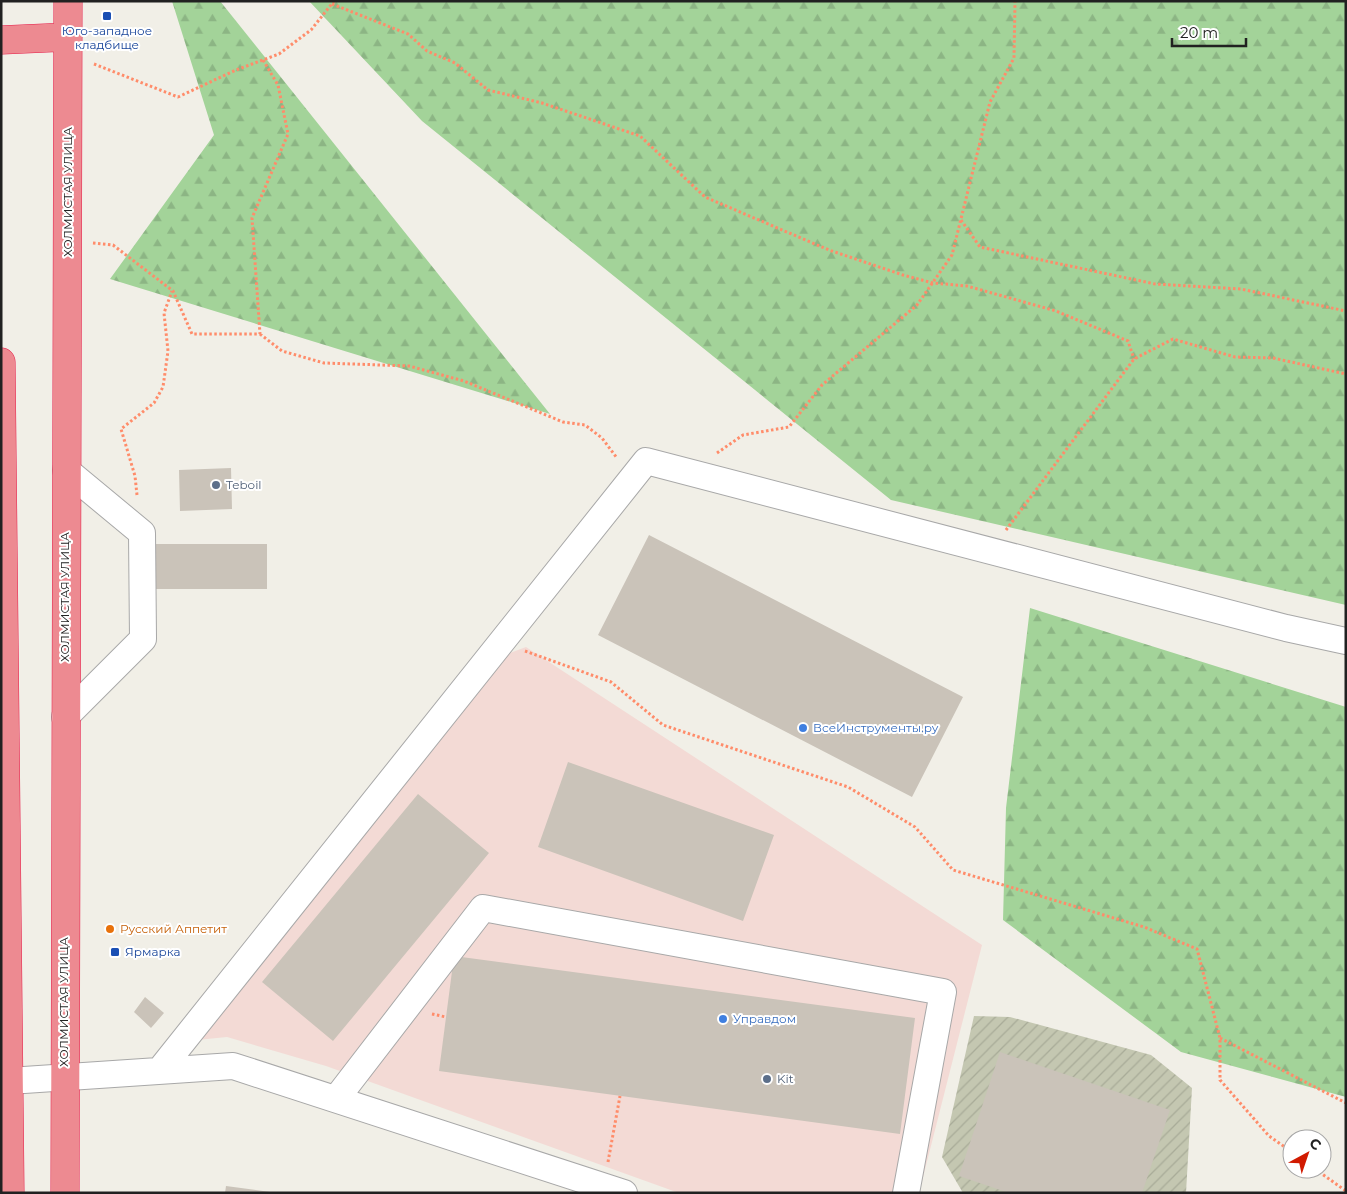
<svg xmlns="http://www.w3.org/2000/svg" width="1347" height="1194" viewBox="0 0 1347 1194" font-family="Montserrat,sans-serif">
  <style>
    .commercial { fill: #f3dad5 }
    .construction { fill: url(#construction-furrows) }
    .forest { fill: url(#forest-firs) }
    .building { fill: #cac3b9 }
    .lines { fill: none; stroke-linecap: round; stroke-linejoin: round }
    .minor-casing { stroke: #a8a8a8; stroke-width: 28 }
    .highway-casing { stroke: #e61d49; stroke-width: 29 }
    .path { stroke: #ff8c6a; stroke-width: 3; stroke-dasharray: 2.5 2.5; stroke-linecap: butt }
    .minor { stroke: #fff; stroke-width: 26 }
    .highway { stroke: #ed8a91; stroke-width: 28 }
    .transit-dot { fill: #1a4fb4; stroke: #fff; stroke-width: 2 }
    .service-dot { fill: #5c6f8a; stroke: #fff; stroke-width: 2 }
    .shop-dot { fill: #3f7fe0; stroke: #fff; stroke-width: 2 }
    .food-dot { fill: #e8710a; stroke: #fff; stroke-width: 2 }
    .labels { text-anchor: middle; stroke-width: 4; stroke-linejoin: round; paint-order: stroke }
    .transit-label { font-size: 12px; fill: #164399; stroke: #fff }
    .street-label { font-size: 12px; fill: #212121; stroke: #fff }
    .service-label { font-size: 12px; fill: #4e5e75; stroke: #fff; text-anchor: start }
    .shop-label { font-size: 12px; fill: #366cbe; stroke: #fff; text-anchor: start }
    .food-label { font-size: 12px; fill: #c56008; stroke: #fff; text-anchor: start }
  </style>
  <defs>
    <pattern id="construction-furrows" width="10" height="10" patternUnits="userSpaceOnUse" patternTransform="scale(1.25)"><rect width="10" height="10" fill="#c4c7b1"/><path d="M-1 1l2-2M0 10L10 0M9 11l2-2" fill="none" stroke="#a8ab98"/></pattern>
    <pattern id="forest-firs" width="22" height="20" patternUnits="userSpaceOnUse" patternTransform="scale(1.25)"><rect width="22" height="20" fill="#a3d399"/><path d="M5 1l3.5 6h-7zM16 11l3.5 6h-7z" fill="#8cb584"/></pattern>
  </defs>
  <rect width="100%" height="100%" fill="#f1efe7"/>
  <path class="commercial" d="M526 647 982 945 919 1193H679L326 1066 227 1037 197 1040 507 654Z"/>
  <path class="construction" d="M974 1016 1010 1017 1151 1055 1192 1088 1186 1193H963L942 1157Z"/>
  <path class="forest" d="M172 1H220L550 414 110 279 214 135Z
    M309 1H1346V605L891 500 422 121Z
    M1030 608 1346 707V1097L1181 1052 1003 920 1006 808Z"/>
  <path class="building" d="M231 468 232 509 180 511 179 470Z
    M649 535 963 697 912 797 598 635Z
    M150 544H267V589H150Z
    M568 762 774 835 743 921 538 847Z
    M418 794 489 853 333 1041 262 982Z
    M454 956 915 1018 900 1134 439 1071Z
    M145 997 164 1013 151 1028 134 1012Z
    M1000 1052 1170 1110 1142 1193H1009L959 1176Z
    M226 1186 270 1192V1193H225Z"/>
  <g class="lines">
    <g class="minor-casing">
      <path id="minor" d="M65 717 143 639 142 533 66 470
        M160 1070 646 461 1286 628 1346 641
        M9 1081 233 1066 624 1193
        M336 1099 483 908 943 992 906 1193"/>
    </g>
    <g class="highway-casing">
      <path id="highway" d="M1 40 68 37
        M1 362 10 1193
        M65 1193 68 1"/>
    </g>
    <path class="path" d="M332 4 408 34 427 51 455 63 488 90 542 103 640 136 705 197 829 250 903 275 933 283 967 286 1056 311 1128 341 1134 359
      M94 64 178 97 236 70 279 54 311 30 334 1
      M961 220 980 247 1155 284 1241 289 1346 311
      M93 243 113 245 173 291 192 334H260L252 218 288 134 278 85 263 60
      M260 334 282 351 324 363 409 366 464 381 563 422 585 425 602 438 617 458
      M717 453 743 435 789 427 822 385 917 305 952 255 990 102 1014 58 1015 1
      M137 495 135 476 121 429 154 403 163 387 168 351 164 313 172 291
      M1006 530 1134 359 1173 339 1235 357 1273 358 1346 374
      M525 651 611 682 663 725 848 787 915 827 953 870 1144 927 1197 949 1220 1038V1080L1269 1136 1292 1152
      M432 1014 446 1017
      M1220 1038 1346 1103
      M608 1162 620 1096
      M1315 1169 1346 1191"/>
    <use href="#minor" class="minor"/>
    <use href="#highway" class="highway"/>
  </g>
  <g class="transit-dot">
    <rect x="102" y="11" width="10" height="10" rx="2.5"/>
    <rect x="110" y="947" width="10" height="10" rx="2.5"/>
  </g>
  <g class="service-dot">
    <circle cx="216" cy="485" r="5"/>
    <circle cx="767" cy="1079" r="5"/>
  </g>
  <g class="shop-dot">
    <circle cx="803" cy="728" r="5"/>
    <circle cx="723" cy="1019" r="5"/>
  </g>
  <circle class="food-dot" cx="110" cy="929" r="5"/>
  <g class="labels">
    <g class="transit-label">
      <text x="107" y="35">Юго-западное<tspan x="107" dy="14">кладбище</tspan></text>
      <text x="125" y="956" text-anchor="start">Ярмарка</text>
    </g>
    <g class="street-label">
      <text transform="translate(68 192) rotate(-90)" y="4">ХОЛМИСТАЯ УЛИЦА</text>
      <text transform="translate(65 597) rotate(-90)" y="4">ХОЛМИСТАЯ УЛИЦА</text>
      <text transform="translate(64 1002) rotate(-90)" y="4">ХОЛМИСТАЯ УЛИЦА</text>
    </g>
    <g class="service-label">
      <text x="226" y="489">Teboil</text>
      <text x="777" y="1083">Kit</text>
    </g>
    <g class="shop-label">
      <text x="813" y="732">ВсеИнструменты.ру</text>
      <text x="733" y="1023">Управдом</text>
    </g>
    <g class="food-label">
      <text x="120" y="933">Русский Аппетит</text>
    </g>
  </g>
  <rect width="1347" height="1194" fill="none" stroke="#212121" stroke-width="5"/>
  <g transform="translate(1307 1154) rotate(40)"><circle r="24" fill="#ffffff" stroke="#a6a6a6"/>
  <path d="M0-4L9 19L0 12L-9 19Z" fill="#d11a00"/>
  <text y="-8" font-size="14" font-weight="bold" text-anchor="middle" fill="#212121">С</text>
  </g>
  <path d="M1172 38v8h74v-8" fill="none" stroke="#212121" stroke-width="2.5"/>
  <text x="1180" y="38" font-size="15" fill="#212121" stroke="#ffffff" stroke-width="4" paint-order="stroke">20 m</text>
</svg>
